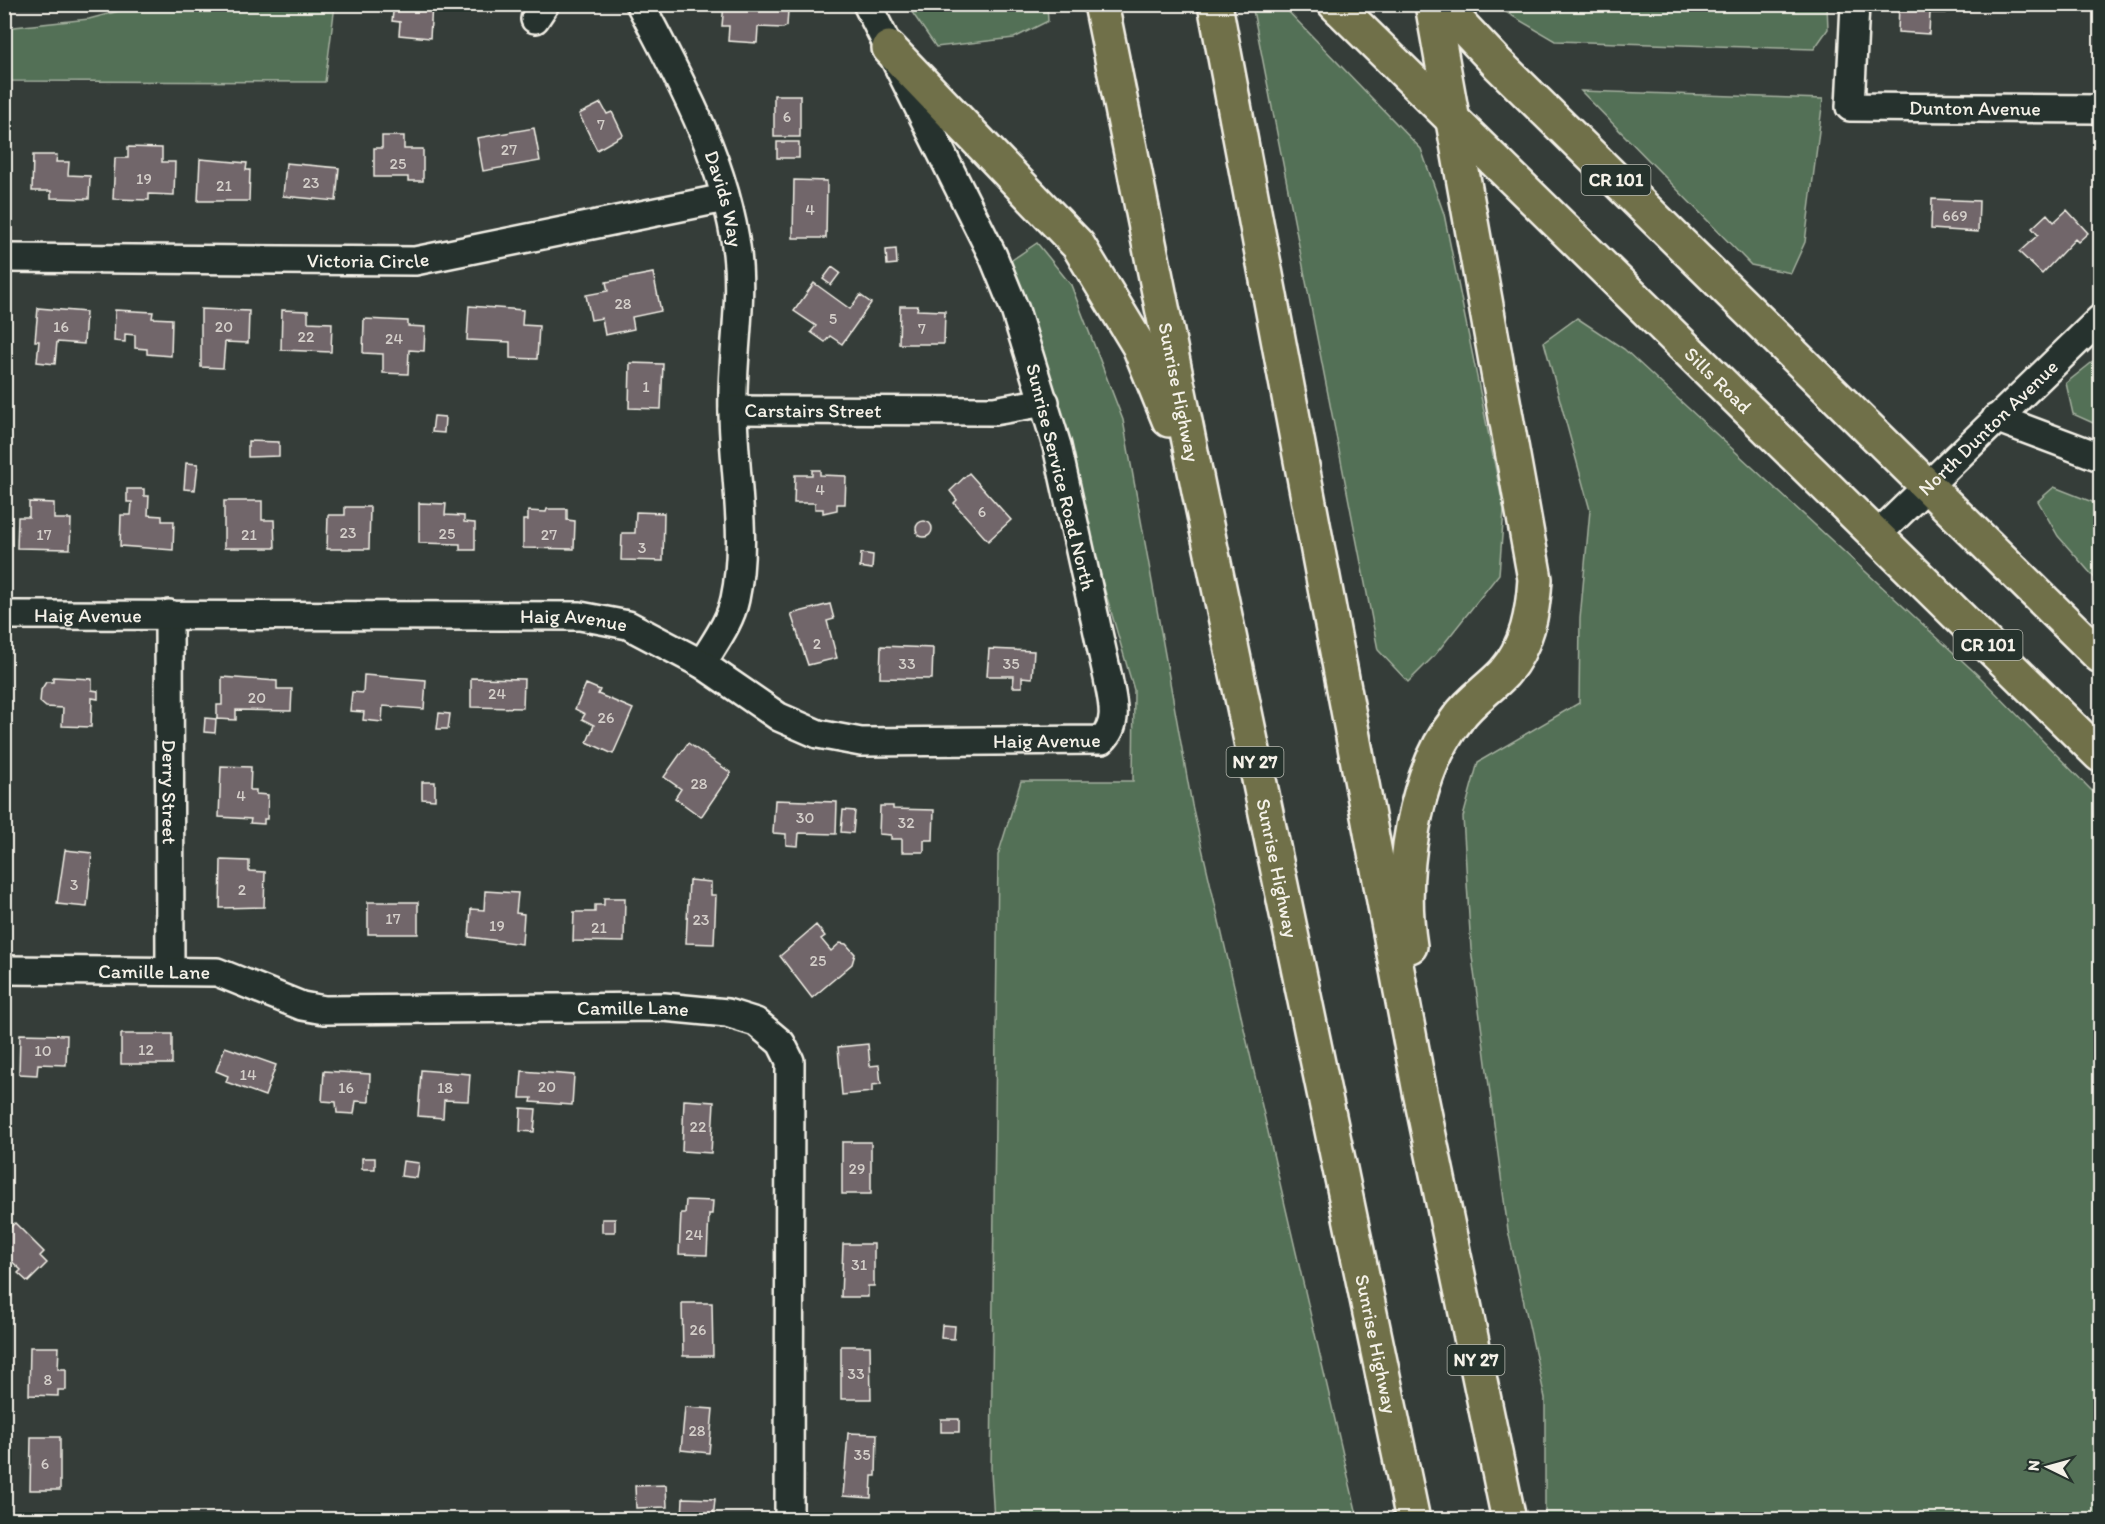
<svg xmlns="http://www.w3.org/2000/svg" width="2105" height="1524" viewBox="0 0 2105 1524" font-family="Itim,sans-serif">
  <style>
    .green { fill: #536f56; stroke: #a4b09f; stroke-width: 1.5 }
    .building { fill: #71666b; stroke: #f4f1e8; stroke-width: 1.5 }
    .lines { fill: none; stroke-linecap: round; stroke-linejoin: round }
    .minor-casing { stroke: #f4f1e8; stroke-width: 32 }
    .major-casing { stroke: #f4f1e8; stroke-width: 38 }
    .highway-casing { stroke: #f4f1e8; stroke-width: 38 }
    .minor { stroke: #26332d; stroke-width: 27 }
    .major { stroke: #70704a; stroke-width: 33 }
    .highway { stroke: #70704a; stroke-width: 33 }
    .labels { text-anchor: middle; stroke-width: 6; stroke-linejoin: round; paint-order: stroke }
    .number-label { font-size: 16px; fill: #d3cec9 }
    .shield { fill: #26332d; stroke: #b6b8b0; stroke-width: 1.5 }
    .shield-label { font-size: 18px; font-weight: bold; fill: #f4f1e8 }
    .street-label { font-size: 20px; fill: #f4f1e8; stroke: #26332d }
  </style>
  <rect width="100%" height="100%" fill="#353d39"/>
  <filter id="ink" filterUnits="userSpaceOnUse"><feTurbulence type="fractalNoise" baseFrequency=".0167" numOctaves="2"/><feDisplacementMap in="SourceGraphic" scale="12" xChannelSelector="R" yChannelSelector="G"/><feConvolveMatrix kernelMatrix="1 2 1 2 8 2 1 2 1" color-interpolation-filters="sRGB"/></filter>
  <g filter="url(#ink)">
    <path class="green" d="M145 4 335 5 325 82 5 81V28L89 19Z
      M907 5H1047L1048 21 1014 38 936 47Z
      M1252 5H1282L1421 149 1444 214 1504 510 1499 574 1435 655 1408 682 1378 650Z
      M1494 5H1827L1828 29 1814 49 1555 41Z
      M1581 91 1823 99 1805 242 1791 273 1751 265Z
      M1037 243 1071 285 1123 420 1192 805 1358 1519 994 1520 991 1472 998 855 1021 781H1133L1134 690 1009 262Z
      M1577 318 1624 349 1981 678 2100 799V1519H1545V1398L1508 1230 1471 949 1463 817 1478 762 1579 703 1580 619 1590 510 1544 342Z
      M2100 356V426L2073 414 2066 383Z
      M2054 487 2100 505V584L2058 536 2038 501Z"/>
    <path class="building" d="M394 4H432L430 38 399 35 400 22 392 21Z
      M724 4H758V8L788 10 787 26 783 28 758 27 757 43 728 41 729 26H722Z
      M1899 4H1947L1946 13H1930L1929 34 1898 32Z
      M2000 4H2030V11L2006 9V5Z
      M774 95H800V137H774Z
      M601 103 607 114 612 112 623 135 597 150 579 114Z
      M534 128 540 161 483 171 477 138Z
      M382 136H404V149H423V181H408V177H374V148H382Z
      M777 142H799V158H777Z
      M128 147 162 148V162H175L174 195 149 194V200L113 199 115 158H128Z
      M33 155H57L56 162H69L68 175 90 176 89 199 51 198V191H32Z
      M200 159 247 163 246 170H250L249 201H198Z
      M286 163 339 168 336 201 283 196Z
      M4 164H7L8 199H4Z
      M794 180 827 181 826 238H793Z
      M1932 199 1979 201 1978 232 1931 229Z
      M2067 210 2088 233 2078 242 2075 239 2042 274 2019 252 2038 235 2032 228 2047 214 2054 222Z
      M896 249 897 264 887 265 886 250Z
      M832 267 840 273 831 285 823 279Z
      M653 273 661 311 632 317 634 329 605 335 602 318 591 320 586 295 608 291 606 282Z
      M814 283 850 309 860 295 871 303 842 344 830 336 825 342 811 332 816 326 794 311Z
      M469 306 523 310 522 325 539 326 537 359 510 358V342L467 340Z
      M900 306H918L917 310 945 311 944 344H899Z
      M38 308 86 312 84 344 57 342 55 364 37 362 39 341H35Z
      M201 309 249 311 248 343 225 342 223 368 201 367Z
      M115 310 153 312 152 318 172 319 171 356 147 354V349L135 348V335L125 334V342L114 341Z
      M282 310 308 311V322L332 323 331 352 281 350Z
      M4 312H9L7 344H4Z
      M364 319 408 321V326L425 327 424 351 409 350 408 374 383 373V354L363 353Z
      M630 363 663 364 661 409 629 408Z
      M434 416 445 417 444 433 432 432Z
      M248 441 279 442V456L248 457Z
      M186 463 198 464 195 490 184 489Z
      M812 470H820V475L846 476 845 504H837V510L823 513V509H815V503H794L795 475H812Z
      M969 473 1011 520 988 541 954 503 957 500 950 491Z
      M127 489H144V496H149L148 515 162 516V521H174L173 550 120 546 121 515H131L132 502H127Z
      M224 501H262V520H274L275 548H224Z
      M29 502 54 503V519H71L70 549 17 548 18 517H29Z
      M419 503 446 504 445 515 464 516V522L475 523V550H460V544L419 543Z
      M345 507H370L369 549H327L328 515H345Z
      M547 509H567V520L575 521 574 549 523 548V520H528V511L546 512Z
      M636 512 664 513 663 561 621 560 622 533H635Z
      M916 529a8 8 0 1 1 16 0a8 8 0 1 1-16 0Z
      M861 553 873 555 872 569 860 567Z
      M830 604 834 619 827 621 837 658 808 665 791 614Z
      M881 646 933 648 932 679 880 678Z
      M989 649 1034 651 1032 678 1022 677V687H1013L1014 676H987Z
      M364 675 426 680 424 709 383 706 382 722 363 720 364 712 350 711 352 692 363 693Z
      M53 677 92 679V690L98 691V699L92 698 91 727 62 726 63 708 46 707 40 702 41 690 46 682H53Z
      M222 677 277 681V689H292L291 711 236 710V720L217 719V705H222Z
      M471 678 524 679 523 708 471 707Z
      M586 684 600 690 598 694 633 709 613 754 587 742 594 725 582 719 585 714 575 709Z
      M439 713 450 714 448 729H437Z
      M205 718 216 719 215 733 204 732Z
      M688 743 731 773 701 817 675 798 681 789 664 777Z
      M221 766 251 767 250 790H256V794L268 795 267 819H264V824L250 823 251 819 219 817Z
      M422 782H435V800L422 799Z
      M775 800 837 802 836 834 799 833 798 846 786 845V834L773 833Z
      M880 806H893V809L934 810 933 840H924V852H902V839H891V835L879 834Z
      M843 810 855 811 853 833 841 832Z
      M65 850 92 853 87 907 57 904Z
      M221 860 249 861V871L265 872 264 907 220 908Z
      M689 880 711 882V895H716L714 944 686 943Z
      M485 891 518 893 516 913 524 914 522 944 469 937 471 909 484 910Z
      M604 898H625L624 942 573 941 574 912H595V905H604Z
      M368 902H418V934H368Z
      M816 925 825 936 821 939 831 951 840 943 846 944 855 954 852 964 812 998 780 956Z
      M20 1034 67 1035 66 1065 38 1064 37 1075 19 1074Z
      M121 1034H172V1064H121Z
      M868 1044 870 1066 879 1065 881 1084 872 1085V1092L842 1095 838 1047Z
      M225 1047 276 1065 265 1096 226 1082 228 1076 216 1071Z
      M421 1070 470 1074 468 1101 444 1100 443 1118 418 1116Z
      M324 1071 370 1074 369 1102 356 1101 354 1114 337 1113 336 1102 322 1101Z
      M522 1071 574 1075 572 1105 531 1102 532 1098H520Z
      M684 1100 714 1102 711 1153 682 1151Z
      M521 1108 536 1109 534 1132 520 1131Z
      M842 1142H871V1194H842Z
      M362 1158H375V1169H362Z
      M403 1161 419 1163 417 1178 401 1176Z
      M686 1200 713 1201 712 1214H709L707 1255 679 1254 681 1213H685Z
      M602 1219H615V1232H602Z
      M15 1223 44 1252 40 1256 47 1263 28 1282 18 1273 21 1270 4 1254V1233Z
      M843 1244H874V1286H868V1297H841Z
      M682 1303H712L713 1356H683Z
      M942 1325 955 1326 954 1339 941 1338Z
      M841 1346H870L871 1399H841Z
      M30 1347H59L58 1369H66V1390H58V1396L29 1395Z
      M685 1407 713 1409 709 1453 681 1450Z
      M941 1419H959V1432H941Z
      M848 1433 877 1434 876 1476H872L871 1498 843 1496Z
      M31 1437H60V1490H30Z
      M666 1485 667 1507 636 1508 635 1486Z
      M683 1498 715 1499 713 1520H682Z"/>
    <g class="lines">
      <g class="minor-casing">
        <g id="minor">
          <path id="s1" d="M640 4C682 83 726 164 737 253 743 306 731 360 733 413 734 474 748 539 735 599 730 623 714 643 702 664"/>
          <path id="s2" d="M1855 4 1850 107 2100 109"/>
          <path d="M535 19 545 4"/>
          <path id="s3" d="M4 258 415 261 725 198"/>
          <path id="s4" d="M733 410 994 411 1045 402"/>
          <path d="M1996 418 2100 457"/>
          <path id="s5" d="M1876 536 2100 319"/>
          <path id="s6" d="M169 614 170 970"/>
          <path id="s7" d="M4 615 580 616 628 625 702 664 779 717 818 734 861 742 1102 740C1120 723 1112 700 1108 678L1057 446 1015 310 993 256 867 4"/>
          <path id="s8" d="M4 970 217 972 302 1006 324 1010 664 1007 727 1013 756 1022 781 1043 790 1061 789 1520"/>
        </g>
      </g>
      <g class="major-casing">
        <g id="major">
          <path id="s9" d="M1335 4 2100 755"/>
          <path d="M1441 4 1498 64 2100 656"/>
        </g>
      </g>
      <g class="highway-casing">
        <g id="highway">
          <path id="s10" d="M1101 4 1199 491 1413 1520"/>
          <path d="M1215 4 1420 1092 1509 1520"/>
          <path d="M889 48 1078 245 1139 346 1169 420"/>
          <path d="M1410 946C1399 876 1413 774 1458 718 1471 700 1489 689 1504 673 1527 647 1533 612 1535 579L1432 4"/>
        </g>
      </g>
      <use href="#minor" class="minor"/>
      <use href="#major" class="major"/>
      <use href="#highway" class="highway"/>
    </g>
  </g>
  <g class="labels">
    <g class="number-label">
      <text x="787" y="122">6</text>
      <text x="601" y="130">7</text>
      <text x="509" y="155">27</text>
      <text x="398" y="169">25</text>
      <text x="144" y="184">19</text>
      <text x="311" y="188">23</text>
      <text x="224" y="191">21</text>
      <text x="810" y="215">4</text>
      <text x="1955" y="221">669</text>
      <text x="623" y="309">28</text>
      <text x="833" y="324">5</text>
      <text x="61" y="332">16</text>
      <text x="224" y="332">20</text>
      <text x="922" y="334">7</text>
      <text x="306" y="342">22</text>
      <text x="394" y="344">24</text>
      <text x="646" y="392">1</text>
      <text x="820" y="495">4</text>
      <text x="982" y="517">6</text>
      <text x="348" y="538">23</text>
      <text x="447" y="539">25</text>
      <text x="44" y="540">17</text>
      <text x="249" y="540">21</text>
      <text x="549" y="540">27</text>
      <text x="642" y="553">3</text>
      <text x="817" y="649">2</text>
      <text x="907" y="669">33</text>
      <text x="1011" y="669">35</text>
      <text x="497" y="699">24</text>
      <text x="257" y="703">20</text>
      <text x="606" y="723">26</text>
      <text x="699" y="789">28</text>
      <text x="241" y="801">4</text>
      <text x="805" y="823">30</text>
      <text x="906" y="828">32</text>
      <text x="74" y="890">3</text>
      <text x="242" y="895">2</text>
      <text x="393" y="924">17</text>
      <text x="701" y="925">23</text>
      <text x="497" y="931">19</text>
      <text x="599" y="933">21</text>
      <text x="818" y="966">25</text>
      <text x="146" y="1055">12</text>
      <text x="43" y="1056">10</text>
      <text x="248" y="1080">14</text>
      <text x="547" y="1092">20</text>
      <text x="346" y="1093">16</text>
      <text x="445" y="1093">18</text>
      <text x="698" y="1132">22</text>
      <text x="857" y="1174">29</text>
      <text x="694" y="1240">24</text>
      <text x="859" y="1270">31</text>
      <text x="698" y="1335">26</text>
      <text x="856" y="1379">33</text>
      <text x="48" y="1385">8</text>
      <text x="697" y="1436">28</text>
      <text x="862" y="1460">35</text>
      <text x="45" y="1469">6</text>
    </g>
    <g class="shield">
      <rect x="1581.5" y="165" width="69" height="30" rx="4.5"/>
      <rect x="1953.5" y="630" width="69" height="30" rx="4.5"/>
      <rect x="1226.5" y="747" width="57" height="30" rx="4.5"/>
      <rect x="1447.5" y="1345" width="57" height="30" rx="4.5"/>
    </g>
    <g class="shield-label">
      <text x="1616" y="186">CR 101</text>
      <text x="1988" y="651">CR 101</text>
      <text x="1255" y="768">NY 27</text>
      <text x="1476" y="1366">NY 27</text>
    </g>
    <g class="street-label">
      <text dy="7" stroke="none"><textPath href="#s2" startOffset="228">Dunton Avenue</textPath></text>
      <text dy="7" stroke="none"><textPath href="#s1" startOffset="213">Davids Way</textPath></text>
      <text dy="7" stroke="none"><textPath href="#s3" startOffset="364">Victoria Circle</textPath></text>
      <text dy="7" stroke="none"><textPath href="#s9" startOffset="537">Sills Road</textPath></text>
      <text dy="7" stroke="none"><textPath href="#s10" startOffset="396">Sunrise Highway</textPath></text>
      <text dy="7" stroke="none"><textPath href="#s4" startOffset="80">Carstairs Street</textPath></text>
      <text dy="7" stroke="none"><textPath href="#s5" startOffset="156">North Dunton Avenue</textPath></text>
      <text transform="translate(1061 477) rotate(76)" y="7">Sunrise Service Road North</text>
      <text dy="7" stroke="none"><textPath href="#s7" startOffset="84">Haig Avenue</textPath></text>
      <text dy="7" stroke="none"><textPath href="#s7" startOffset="570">Haig Avenue</textPath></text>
      <text dy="7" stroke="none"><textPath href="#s7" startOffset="1074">Haig Avenue</textPath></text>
      <text dy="7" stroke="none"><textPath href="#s6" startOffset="178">Derry Street</textPath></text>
      <text dy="7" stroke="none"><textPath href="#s10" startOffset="882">Sunrise Highway</textPath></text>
      <text dy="7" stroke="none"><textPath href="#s8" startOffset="150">Camille Lane</textPath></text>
      <text dy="7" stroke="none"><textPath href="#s8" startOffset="636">Camille Lane</textPath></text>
      <text dy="7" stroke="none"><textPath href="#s10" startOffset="1368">Sunrise Highway</textPath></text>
    </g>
  </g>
  <rect width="2105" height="1524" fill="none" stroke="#26332d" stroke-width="24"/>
  <rect x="12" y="12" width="2081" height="1500" fill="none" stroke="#f4f1e8" stroke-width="2" filter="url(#ink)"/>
  <g transform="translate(2048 1467) rotate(275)" stroke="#26332d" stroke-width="4.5" paint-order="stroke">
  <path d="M0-4.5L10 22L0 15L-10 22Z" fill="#f4f1e8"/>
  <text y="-9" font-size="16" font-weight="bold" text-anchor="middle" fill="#f4f1e8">N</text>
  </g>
</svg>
